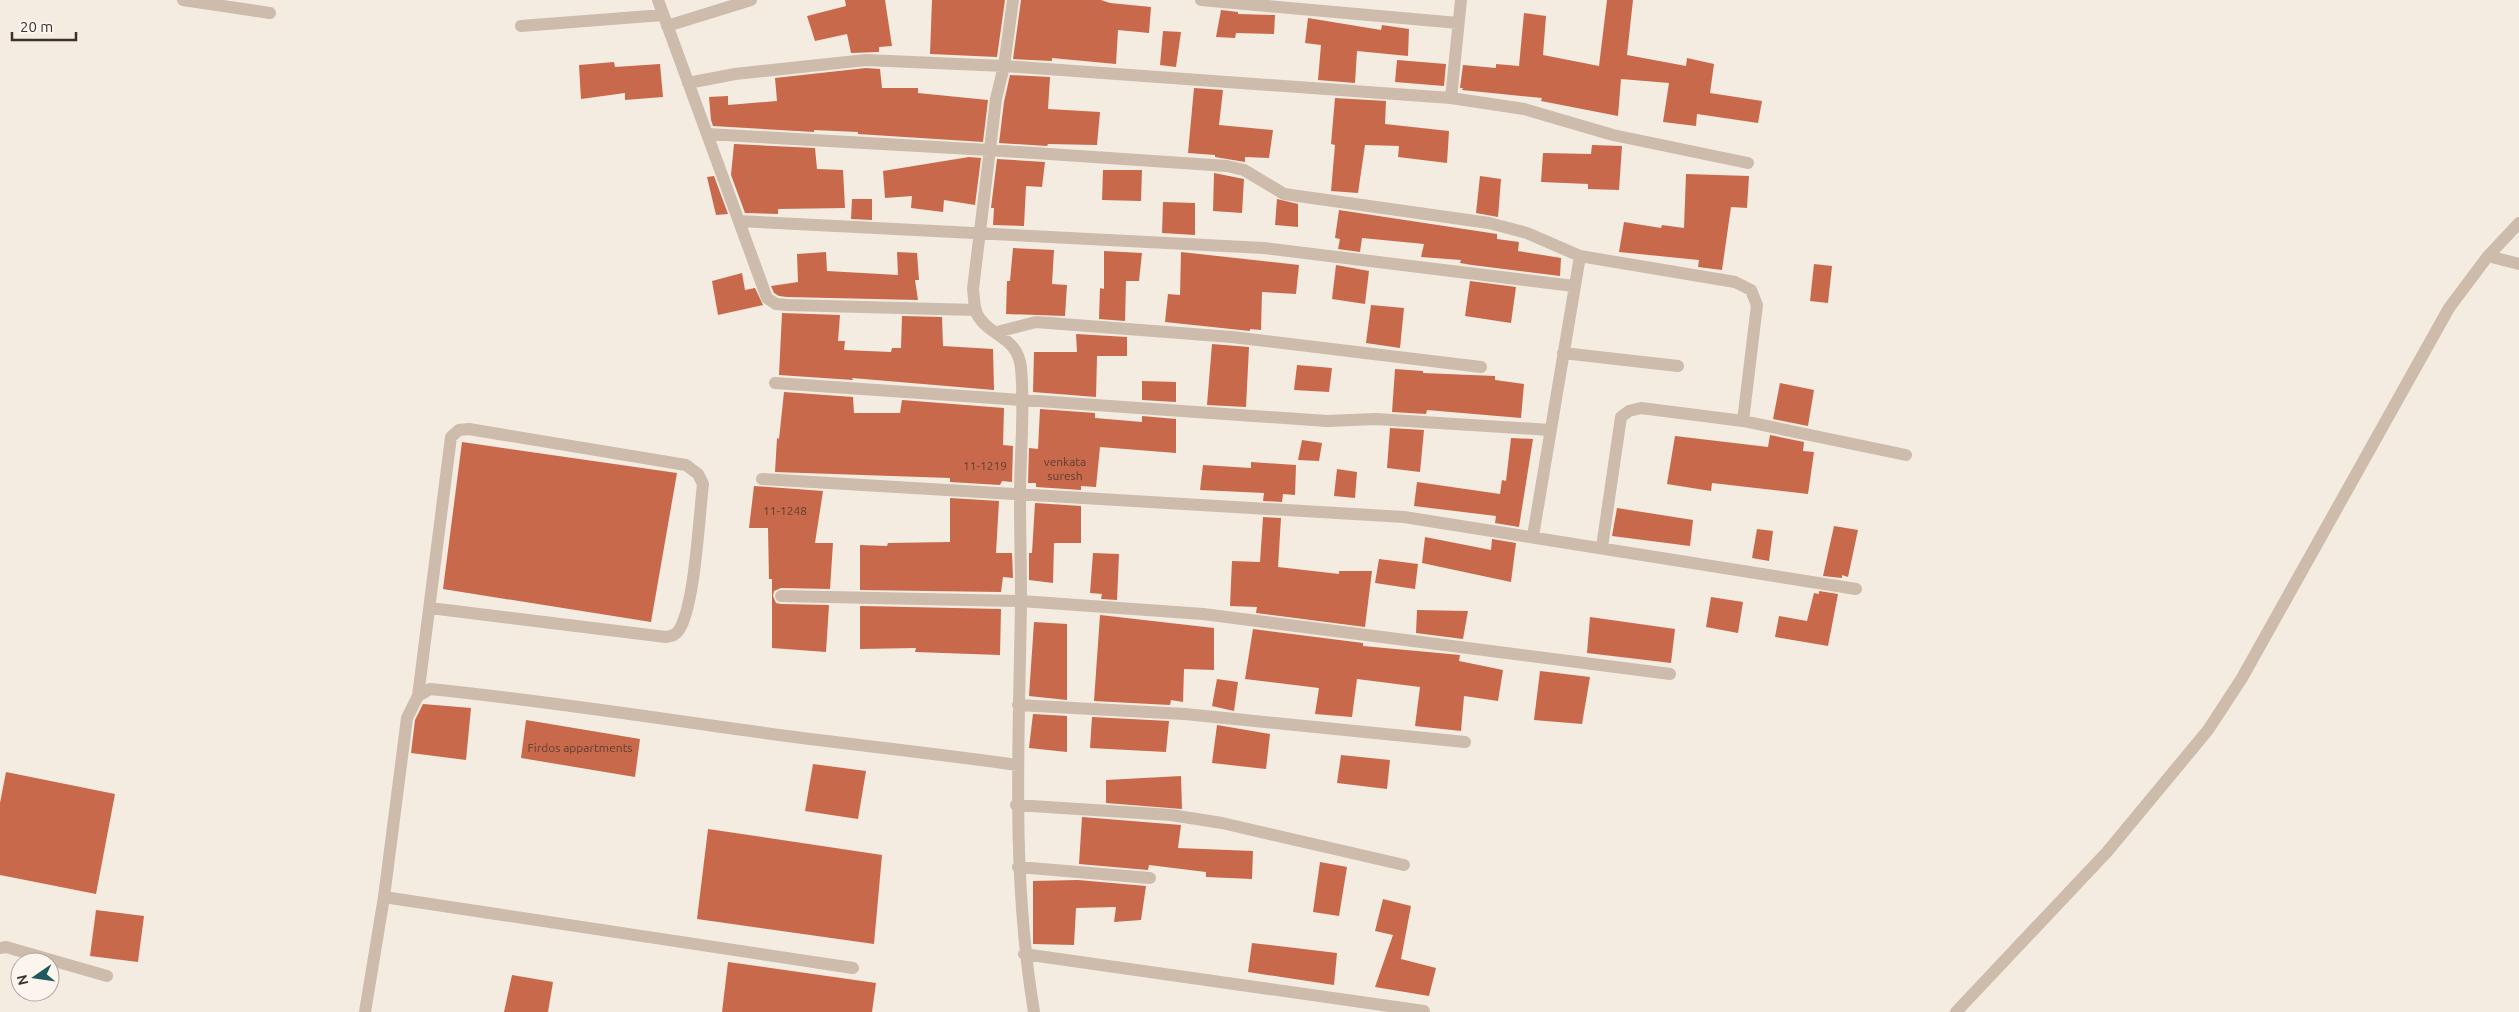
<svg xmlns="http://www.w3.org/2000/svg" width="2519" height="1012" viewBox="0 0 2519 1012" font-family="Ubuntu,sans-serif">
  <style>
    .building { fill: #c8694b }
    .lines { fill: none; stroke-linecap: round; stroke-linejoin: round }
    .lane { stroke: #cdbbac; stroke-width: 12 }
    .street { stroke: #cdbbac; stroke-width: 12 }
    .labels { text-anchor: middle; stroke-width: 4.5; stroke-linejoin: round; paint-order: stroke }
    .number-label { font-size: 12px; fill: #5e3e33 }
  </style>
  <rect width="100%" height="100%" fill="#f4ebe1"/>
  <path class="building" d="M845 0H885L892 46 879 47V52L851 53 847 34 815 41 807 16 846 6Z
    M932 0H1005L997 57 930 54Z
    M1021 0H1101L1110 3 1151 7 1149 33 1118 30 1116 64 1052 58V61L1013 59Z
    M1607 0H1633L1627 55 1686 66 1687 58 1714 64 1710 93 1762 101 1758 123 1697 114 1696 126 1663 122 1669 83 1621 79 1618 116 1541 101 1542 98 1462 90 1463 88H1460L1463 65 1496 68V64L1519 66 1524 13 1546 16 1543 55 1599 66Z
    M1221 10 1238 12V14L1275 15 1274 34 1236 33 1235 38 1216 37Z
    M1308 18 1381 30 1382 25 1409 29 1408 56 1357 51 1355 83 1318 80 1321 45 1305 43Z
    M1163 31 1181 32 1176 67 1160 65Z
    M1397 60 1446 64 1444 86 1395 82Z
    M614 62 615 67 660 64 663 97 625 100V93L581 99 579 65Z
    M866 68 880 69 882 88H918V93L988 100 983 142 858 134V132L814 130V132L713 126 711 120 709 97 728 96V105L777 101 775 78Z
    M1010 75 1050 77 1048 109 1100 112 1097 145 1048 144 1047 146 999 143 1004 102Z
    M1194 88 1223 90 1219 125 1273 130 1269 158 1245 157V162L1215 157V155L1188 153Z
    M1335 98 1386 101 1385 124 1449 131 1447 163 1398 157 1399 146 1365 145 1358 193 1331 191 1335 145 1331 144Z
    M734 144 815 148 817 169 843 170 845 208 778 209V214L745 213 731 175Z
    M1592 145 1622 146 1619 190 1588 189V184L1541 182 1543 153 1591 154Z
    M969 157 981 158 975 205 944 200 943 212 911 208 912 196 885 198 883 171Z
    M997 159 1045 162 1042 187 1026 186 1024 226 993 225 994 208H991Z
    M1103 170H1142L1141 201 1102 200Z
    M1214 173 1244 179 1242 213 1213 211Z
    M1686 174 1749 176 1747 208 1731 207 1722 270 1698 267 1699 260 1619 252 1624 222 1661 228 1662 225 1684 228Z
    M714 176 728 214 716 215 707 177Z
    M1480 176 1501 179 1498 217 1476 213Z
    M852 199H872V220L851 219Z
    M1277 199 1298 204V227L1275 225Z
    M1163 202 1195 203V235L1162 233Z
    M1339 210 1497 234V239L1519 242 1518 251 1561 258 1560 276 1472 265 1460 263 1461 260 1421 257 1424 244 1362 238 1360 252 1338 249 1340 239 1335 238Z
    M1013 248 1054 250 1052 284 1067 285 1065 316 1006 314 1007 281H1010Z
    M1104 251 1142 253 1139 281H1126L1125 321 1099 319 1100 288 1104 289Z
    M826 252 827 271 898 275 897 252 917 253 919 280H915L918 300 787 297 779 296 774 293 771 286 798 282 797 254Z
    M1181 252 1299 265 1296 294 1262 292 1261 330 1250 329V331L1165 322 1168 294 1180 295Z
    M1814 264 1832 266 1828 303 1810 301Z
    M1336 265 1369 271 1365 304 1332 299Z
    M742 273 745 290 755 288 763 305 718 315 712 281Z
    M1470 281 1516 287 1511 323 1465 316Z
    M1371 305 1404 308 1400 348 1366 343Z
    M782 313 840 315 838 341H845L844 350 891 352 892 348H901L902 316 942 317 943 346 993 349 994 390 852 378 853 380 779 375Z
    M1076 334 1127 337V356H1097L1096 397 1033 392 1034 352H1077Z
    M1212 344 1249 347 1246 407 1207 405Z
    M1297 365 1332 368 1329 392 1294 390Z
    M1395 369 1423 371V373L1495 376V380L1524 384 1521 418 1427 410 1426 414 1392 412Z
    M1142 381 1176 382V402L1142 400Z
    M1780 383 1814 390 1808 426 1773 419Z
    M784 392 853 397 854 413H900L902 400 1004 408 1003 445 1013 446 1012 482 1002 481 1000 485 950 482V478L775 472 777 438 779 439Z
    M1040 409 1095 413V418L1142 422V416L1176 419V453L1100 447 1096 487 1081 486V490L1036 487V483H1028L1029 448 1038 449Z
    M1390 428 1424 430 1420 472 1387 468Z
    M1770 435 1804 442 1803 451 1814 452 1808 494 1712 483 1711 491 1667 484 1675 436 1768 447Z
    M1511 438 1533 439 1519 527 1495 523 1496 516 1414 506 1417 482 1500 494 1502 480 1506 481Z
    M1302 440 1322 443 1319 461 1298 460Z
    M462 442 677 473 651 622 443 589Z
    M1251 462 1296 465 1295 495 1283 494 1282 502 1263 501 1264 493 1200 490 1203 465 1251 468Z
    M1337 469 1357 472 1355 498 1334 496Z
    M754 486 823 491 815 543H833L830 589 781 588 774 591 773 596 776 603 781 604 829 605 826 652 772 648V579H769L768 528H749Z
    M950 498 999 501 996 553H1012L1013 578 1003 577 1001 592 860 590V545L887 546 888 543 950 542Z
    M1035 503 1081 506V543H1054L1053 583 1029 580V553H1032Z
    M1617 508 1693 520 1690 546 1612 536Z
    M1263 517 1281 518 1278 567 1339 574V571H1372L1365 627 1256 613 1257 607 1230 606 1232 561 1260 562Z
    M1834 526 1858 530 1848 577 1842 575V578L1823 576Z
    M1757 529 1773 531 1769 561 1752 558Z
    M1425 537 1491 550 1492 539 1516 543 1511 582 1422 563Z
    M1093 553 1119 554 1117 600 1101 599 1102 594 1090 593Z
    M1379 559 1418 564 1415 589 1375 583Z
    M1819 591 1838 594 1828 646 1775 637 1779 616 1807 621 1814 593 1819 594Z
    M1711 597 1743 602 1738 633 1706 627Z
    M860 606 1001 609 1000 655 915 652 916 648 860 649Z
    M1417 610 1468 611 1463 639 1416 633Z
    M1100 615 1214 628V670L1184 669 1183 702 1171 700 1170 705 1094 701Z
    M1590 617 1675 629 1671 663 1587 653Z
    M1034 622 1067 624V700L1029 696Z
    M1253 629 1363 643V646L1460 655 1459 661 1503 670 1498 701 1464 696 1461 731 1415 726 1420 687 1357 679 1352 717 1315 714 1319 688 1245 679Z
    M1540 671 1590 677 1582 724 1534 720Z
    M1217 679 1238 682 1234 711 1212 706Z
    M423 704 471 708 466 760 411 753 415 720Z
    M1033 714 1067 716V752L1029 748Z
    M1092 717 1169 721 1166 752 1090 748Z
    M526 720 640 739 635 777 521 758Z
    M1217 725 1270 734 1266 769 1212 763Z
    M1341 755 1390 760 1387 789 1337 783Z
    M813 764 866 771 858 819 805 811Z
    M6 772 115 794 96 894 0 875V803Z
    M1181 776 1182 809 1106 803V780Z
    M1082 817 1181 825 1178 848 1253 851 1252 879 1206 877V872L1149 865 1148 870 1079 864Z
    M708 829 882 855 874 944 697 919Z
    M1320 862 1347 867 1339 916 1313 912Z
    M1078 880 1146 886 1141 920 1114 922 1116 907 1076 908 1074 945 1033 944V881Z
    M1383 899 1411 906 1401 959 1436 968 1429 996 1375 987 1393 935 1375 931Z
    M96 910 144 916 138 962 90 956Z
    M1252 943 1337 953 1334 985 1248 972Z
    M728 962 876 983 872 1012H722Z
    M512 975 553 982 548 1012H504Z"/>
  <g class="lines">
    <path class="lane" d="M183 0 270 13
      M0 948 6 947 107 976"/>
    <path class="street" d="M658 0 767 298 776 304 787 305 976 310
      M1013 0 1004 66 996 99 973 289C974 296 974 305 976 312 987 337 1018 335 1021 368 1025 411 1020 453 1020 496 1020 532 1021 567 1021 602 1019 742 1011 873 1034 1012
      M1201 0 1458 23
      M521 26 663 15
      M667 26 751 0
      M688 83 735 74 866 60 1004 66 1451 98 1524 109 1613 135 1748 163
      M1451 98 1461 0
      M707 134 989 150 1227 166 1244 170 1284 194 1489 223 1527 233 1580 256 1735 282 1751 290 1757 305 1743 421
      M739 221 1264 248 1574 286
      M2488 256 2519 264
      M997 332 1036 322 1232 337 1481 367
      M1563 353 1678 366
      M775 383 1327 421 1376 419 1550 430
      M762 479 1404 517 1856 589
      M1533 536 1580 256
      M1602 547 1621 417 1629 411 1641 408 1743 421 1906 455
      M781 596 1021 601 1203 614 1670 674
      M418 696 451 437 459 430 469 429 686 465 698 474 703 484C699 517 695 605 679 630 676 635 672 636 666 637L430 608
      M1018 705 1185 714 1465 742
      M1016 805 1171 815 1222 823 1404 865
      M1018 867 1150 878
      M384 897 853 968
      M1024 954 1424 1011
      M365 1012 384 897 407 718 418 696 430 689C550 701 668 720 787 736 864 746 940 754 1017 765
      M1956 1012 2107 852 2208 730 2242 678 2449 308 2488 256 2519 223"/>
  </g>
  <g class="labels">
    <g class="number-label">
      <text x="1065" y="466">venkata<tspan x="1065" dy="14">suresh</tspan></text>
      <text x="985" y="470">11-1219</text>
      <text x="785" y="515">11-1248</text>
      <text x="580" y="752">Firdos appartments</text>
    </g>
  </g>
  <g transform="translate(35 977) rotate(257)"><circle r="24" fill="#fbf5ee" stroke="#aea6a0"/>
  <path d="M0-4L9 19L0 12L-9 19Z" fill="#1f5a5e"/>
  <text y="-8" font-size="14" font-weight="bold" text-anchor="middle" fill="#3b302b">N</text>
  </g>
  <path d="M12 32v8h64v-8" fill="none" stroke="#3b302b" stroke-width="2.5"/>
  <text x="20" y="32" font-size="15" fill="#3b302b" stroke="#fbf5ee" stroke-width="4" paint-order="stroke">20 m</text>
</svg>
